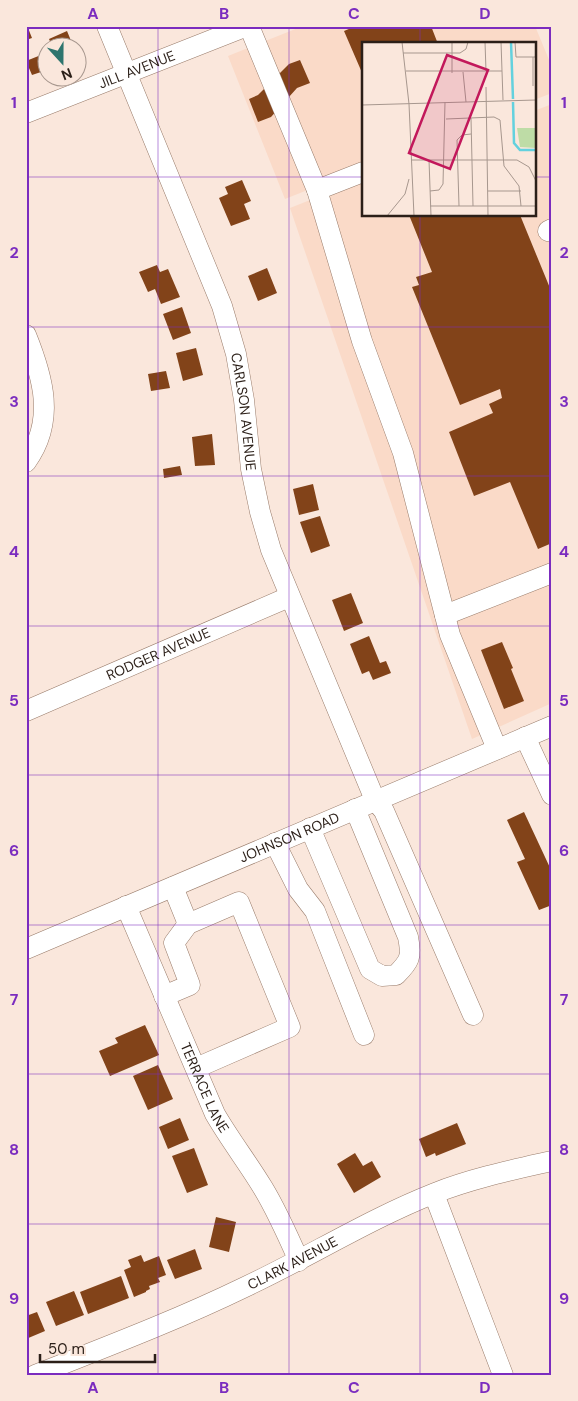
<svg xmlns="http://www.w3.org/2000/svg" width="578" height="1401" viewBox="0 0 578 1401" font-family="'DM Sans',sans-serif">
  <style>
    .built { fill: #fadac8 }
    .building { fill: #824319 }
    .lines { fill: none; stroke-linecap: round; stroke-linejoin: round }
    .minor-casing { stroke: #997c6b; stroke-width: 21 }
    .minor { stroke: #fff; stroke-width: 20 }
    .grid { fill: none; stroke: #7b2cbf; stroke-width: 1; stroke-opacity: 0.55 }
    .labels { text-anchor: middle; stroke-width: 5; stroke-linejoin: round; paint-order: stroke }
    .street-label { font-size: 14px; fill: #2b1f18; stroke: #fae7dc }
    .inset-river { fill: none; stroke: #63d1de; stroke-width: 2.5 }
    .inset-road { fill: none; stroke: #a7978e; stroke-width: 1 }
    .view { fill: #c2185b; fill-opacity: 0.15; stroke: #c2185b; stroke-width: 2.5 }
    .inset-edge { fill: none; stroke: #2b1f18; stroke-width: 2.5 }
    .neatline { fill: none; stroke: #7b2cbf; stroke-width: 2 }
    .grid-label { font-size: 16px; text-anchor: middle; font-weight: bold; fill: #7b2cbf }
  </style>
  <rect width="100%" height="100%" fill="#fae7dc"/>
  <path class="built" d="M303 26H535L552 67V93L534 100V44H363V168L285 199 228 56Z
    M552 104V703L472 739 290 208 363 179V215H534V111Z"/>
  <path class="building" d="M356 26H431L438 44H363V75L344 31Z
    M26 28H28L32 38 26 40Z
    M67 31 74 48H53L49 39Z
    M41 55 47 70 32 75 26 61Z
    M300 60 310 83 297 88 271 117 258 122 249 99 258 95 289 64Z
    M242 180 251 201 244 204 250 219 231 226 219 198 228 194 225 187Z
    M409 215H520L552 293V543L538 549 510 482 474 496 449 432 493 413 489 404 502 398 500 389 460 405 412 287 419 285 416 277 432 272Z
    M157 265 160 272 168 269 180 297 161 304 155 289 148 292 139 272Z
    M267 268 277 293 258 301 248 276Z
    M182 307 191 333 173 340 163 314Z
    M196 348 203 375 183 381 176 353Z
    M166 371 170 388 151 391 148 374Z
    M212 434 215 465 195 466 192 437Z
    M180 466 182 475 164 478 163 469Z
    M313 484 319 510 299 515 293 489Z
    M320 516 330 546 311 553 300 522Z
    M351 593 363 623 344 631 332 600Z
    M369 636 380 663 386 661 391 673 373 680 369 671 362 674 350 644Z
    M502 642 513 668 511 669 524 701 504 709 481 650Z
    M524 812 552 872V905L539 910 517 862 525 859 507 820Z
    M145 1025 159 1055 110 1076 99 1051 118 1043 115 1038Z
    M158 1065 173 1099 148 1110 133 1076Z
    M180 1118 189 1140 168 1149 159 1127Z
    M457 1123 466 1144 436 1156 435 1153 426 1157 419 1139Z
    M194 1148 208 1185 187 1193 172 1156Z
    M355 1153 363 1166 372 1161 381 1177 354 1193 337 1164Z
    M216 1217 236 1222 229 1252 209 1247Z
    M195 1249 202 1269 175 1279 167 1260Z
    M141 1255 144 1262 159 1256 166 1275 158 1278 160 1282 149 1286 150 1289 146 1291V1292L134 1297 124 1270 131 1267 128 1260Z
    M121 1276 129 1298 88 1314 80 1292Z
    M74 1291 84 1315 56 1326 46 1302Z
    M37 1312 45 1331 26 1339V1316Z"/>
  <g class="lines">
    <g class="minor-casing">
      <g id="minor">
        <path id="s1" d="M107 26 222 306 236 354 244 400 251 469 260 512 271 550 375 800 384 811 473 1015"/>
        <path d="M249 26 317 190"/>
        <path id="s2" d="M26 113 247 26"/>
        <path d="M363 172 317 190 362 341 403 453 450 635 497 749"/>
        <path d="M548 231 552 229"/>
        <path d="M26 335C43 377 56 421 26 462"/>
        <path d="M445 615 552 573"/>
        <path id="s3" d="M26 711 289 597"/>
        <path d="M525 737 552 795"/>
        <path d="M310 828 370 969 382 976 396 975C410 961 412 957 408 937L355 809"/>
        <path d="M275 843 298 889 315 911 364 1035"/>
        <path d="M173 887 188 924 239 902 290 1027 196 1068"/>
        <path id="s4" d="M126 906 215 1114C230 1140 248 1163 263 1188 277 1211 288 1236 299 1261"/>
        <path id="s5" d="M26 949 552 726"/>
        <path d="M164 996 190 985 174 943 188 924"/>
        <path d="M434 1194 503 1375"/>
        <path id="s6" d="M35 1375C106 1347 177 1320 245 1287 309 1257 369 1219 435 1193 473 1178 512 1170 552 1161"/>
      </g>
    </g>
    <use href="#minor" class="minor"/>
  </g>
  <path class="grid" d="M158 26V1375M289 26V1375M420 26V44M26 177H363M534 177H552M420 215V1375M26 327H552M26 476H552M26 626H552M26 775H552M26 925H552M26 1074H552M26 1224H552"/>
  <g class="labels">
    <g class="street-label">
      <text dy="5" stroke="none"><textPath href="#s2" startOffset="119">JILL AVENUE</textPath></text>
      <text dy="5" stroke="none"><textPath href="#s1" startOffset="411">CARLSON AVENUE</textPath></text>
      <text dy="5" stroke="none"><textPath href="#s3" startOffset="144">RODGER AVENUE</textPath></text>
      <text dy="5" stroke="none"><textPath href="#s5" startOffset="286">JOHNSON ROAD</textPath></text>
      <text dy="5" stroke="none"><textPath href="#s4" startOffset="198">TERRACE LANE</textPath></text>
      <text dy="5" stroke="none"><textPath href="#s6" startOffset="281">CLARK AVENUE</textPath></text>
    </g>
  </g>
  <g transform="translate(362 42)">
    <rect width="174" height="174" fill="#fae7dc"/>
    <path d="M155 86H174V106L158 105Z" fill="#bedca6"/>
    <path class="inset-river" d="M149 0 151 57M151 60 152 101 158 108H174"/>
    <path class="inset-road" d="M40 0 47 62 52 174M90 0V31M123 0 124 29M139 0 141 58M153 0 154 15H174M41 11H98L104 7 106 0M44 29H140M101 30 104 60M171 44V15M124 45 126 174M0 63 174 58M109 76 111 164M84 77 132 75 138 78 142 124 157 144 159 164M49 118H155L167 125 174 139M67 118 69 174M68 149 77 148 81 142 83 60M126 149H159M68 164H174M97 164 95 98 100 93 109 92M25 174 43 152 47 137"/>
    <path class="view" d="M85 13 126 28 88 127 47 111Z"/>
    <rect width="174" height="174" class="inset-edge"/>
  </g>
  <rect width="578" height="1401" fill="none" stroke="#fae7dc" stroke-width="55"/>
  <g transform="translate(62 62) rotate(159)"><circle r="24" fill="#fae7dc" stroke="#a7978e"/>
  <path d="M0-4L9 19L0 12L-9 19Z" fill="#2e756e"/>
  <text y="-8" font-size="14" font-weight="bold" text-anchor="middle" fill="#2b1f18">N</text>
  </g>
  <path d="M40 1354v8h115v-8" fill="none" stroke="#2b1f18" stroke-width="2.5"/>
  <text x="48" y="1354" font-size="15" fill="#2b1f18" stroke="#fae7dc" stroke-width="4" paint-order="stroke">50 m</text>
  <rect x="28" y="28" width="522" height="1346" class="neatline"/>
  <g class="grid-label">
    <text x="93" y="19">A</text>
    <text x="224" y="19">B</text>
    <text x="354" y="19">C</text>
    <text x="485" y="19">D</text>
    <text x="14" y="108">1</text>
    <text x="564" y="108">1</text>
    <text x="14" y="258">2</text>
    <text x="564" y="258">2</text>
    <text x="14" y="407">3</text>
    <text x="564" y="407">3</text>
    <text x="14" y="557">4</text>
    <text x="564" y="557">4</text>
    <text x="14" y="706">5</text>
    <text x="564" y="706">5</text>
    <text x="14" y="856">6</text>
    <text x="564" y="856">6</text>
    <text x="14" y="1005">7</text>
    <text x="564" y="1005">7</text>
    <text x="14" y="1155">8</text>
    <text x="564" y="1155">8</text>
    <text x="14" y="1304">9</text>
    <text x="564" y="1304">9</text>
    <text x="93" y="1393">A</text>
    <text x="224" y="1393">B</text>
    <text x="354" y="1393">C</text>
    <text x="485" y="1393">D</text>
  </g>
</svg>
